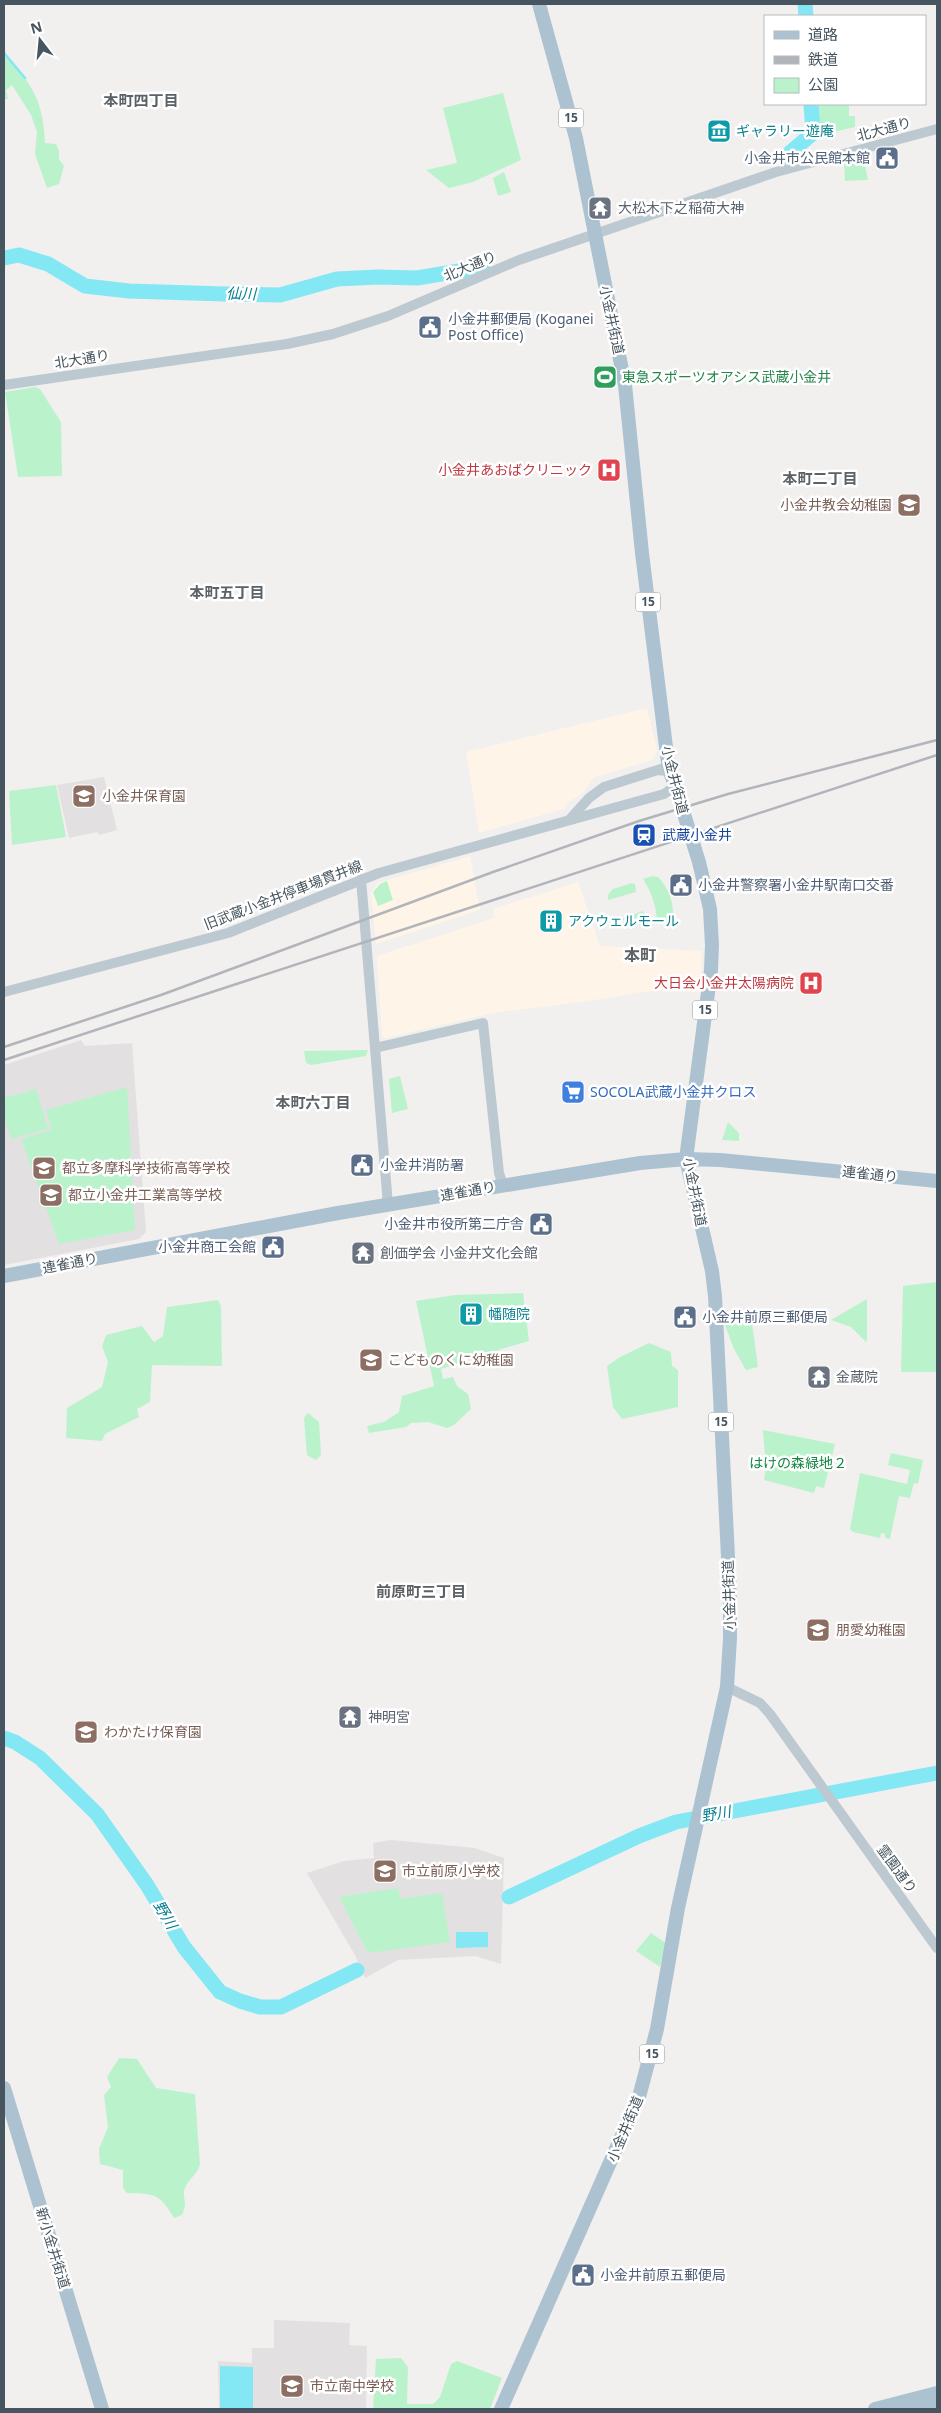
<svg xmlns="http://www.w3.org/2000/svg" width="941" height="2413" viewBox="0 0 941 2413" font-family="'Noto Sans','Noto Sans JP',sans-serif">
  <style>
    .commercial { fill: #fef5e8 }
    .education { fill: #e3e0e1 }
    .green { fill: #baf3cb }
    .water { fill: #83e7f4 }
    .lines { fill: none; stroke-linecap: round; stroke-linejoin: round }
    .stream { stroke: #83e7f4; stroke-width: 2.5 }
    .river { stroke: #83e7f4; stroke-width: 15 }
    .minor { stroke: #bcc9d0; stroke-width: 10 }
    .major { stroke: #adc2d1; stroke-width: 14 }
    .rail { stroke: #b1b5ba; stroke-width: 2.5 }
    .labels { text-anchor: middle; stroke-width: 5; stroke-linejoin: round; paint-order: stroke }
    .shield { fill: #fff; stroke: #7e888f; stroke-width: 1 }
    .shield-label { font-size: 12px; font-weight: bold; fill: #46555f }
    .street-label { font-size: 14px; fill: #46555f; stroke: #fff }
    .culture-label { font-size: 14px; fill: #0d838f; stroke: #fff; text-anchor: start }
    .service-label { font-size: 14px; fill: #4e5e75; stroke: #fff; text-anchor: start }
    .worship-label { font-size: 14px; fill: #5b616d; stroke: #fff; text-anchor: start }
    .leisure-label { font-size: 14px; fill: #27864d; stroke: #fff; text-anchor: start }
    .health-label { font-size: 14px; fill: #be3a42; stroke: #fff; text-anchor: end }
    .education-label { font-size: 14px; fill: #785e54; stroke: #fff; text-anchor: start }
    .transit-label { font-size: 14px; fill: #164399; stroke: #fff; text-anchor: start }
    .shop-label { font-size: 14px; fill: #366cbe; stroke: #fff; text-anchor: start }
    .park-label { font-size: 14px; fill: #0f8740; stroke: #fff }
    .neighbourhood-label { font-size: 15px; font-weight: bold; fill: #5b6165; stroke: #fff }
    .water-label { font-size: 15px; font-style: italic; fill: #047e8e; stroke: #fff }
    .quarter-label { font-size: 16px; font-weight: bold; fill: #5b6165; stroke: #fff }
  </style>
  <rect width="100%" height="100%" fill="#f2efef"/>
  <path class="commercial" d="M647 708 657 751 652 760 594 777 584 792 566 804 564 809 479 833 466 752Z
    M470 856 480 910 376 944 371 893 378 883Z
    M578 882 600 946 702 951 700 992 649 991 581 1002 492 1013 386 1038 382 1036 377 956 494 918 493 909Z"/>
  <path class="education" d="M104 777 117 830 99 835 97 832 69 838 57 785Z
    M81 1040 85 1046 132 1043 146 1232 139 1239 4 1265V1065Z
    M391 1840 475 1848 504 1858 501 1964 475 1956 398 1960 365 1978 355 1955 307 1873 344 1861 374 1858 373 1843Z
    M274 2320 350 2323 349 2345 367 2346 366 2409H219L218 2361 252 2363V2348H274Z"/>
  <path class="green" d="M4 52C32 85 43 99 45 143L56 144 59 151V159L64 166 59 184 47 188 35 154 37 132 31 115 12 85 6 90 8 99H4Z
    M503 93 521 160 473 182 449 188 426 170 457 163 443 108Z
    M849 104V116H855V127L817 136 816 105Z
    M863 156 868 180 845 181 844 162Z
    M504 172 511 192 498 196 493 178Z
    M35 387 40 389 61 422 62 476 18 477 5 392Z
    M56 785 66 837 12 845 9 791Z
    M652 876 658 877C667 886 677 907 671 919L663 923H656C659 911 650 889 643 879Z
    M387 881 393 900 378 906 373 892 380 884Z
    M632 883 635 884 636 892 608 900V895L613 889Z
    M643 911 645 914 642 921 618 920Z
    M368 1050 366 1056 311 1065 306 1063 304 1051Z
    M400 1076 408 1109 392 1113 389 1079Z
    M127 1087 135 1230 59 1244 21 1139 51 1130 46 1110Z
    M36 1089 48 1129 11 1139 4 1116V1098Z
    M728 1122 739 1133V1141L722 1140Z
    M937 1282V1372H901L903 1286Z
    M523 1293 529 1341 498 1350 499 1353 476 1360 474 1358 441 1369 443 1379 453 1377 457 1386 468 1394 471 1409 454 1425 447 1428 428 1422 411 1423 406 1427 369 1433 367 1426 384 1422 399 1412 402 1396 434 1386 416 1301 455 1295Z
    M867 1299V1340L866 1342 851 1327 831 1320Z
    M218 1300 221 1306 222 1366 152 1365 150 1402 137 1409 139 1417 105 1434 102 1441 66 1438 67 1408 102 1387 108 1362 102 1346 106 1335 142 1326 154 1342 163 1336 167 1307Z
    M752 1323 758 1367 746 1370 734 1349 725 1325Z
    M649 1343 671 1352 672 1366 678 1370V1407L622 1419 613 1407 607 1366 620 1357Z
    M308 1413 319 1422 321 1455 316 1460 307 1455 304 1418Z
    M763 1430 835 1444 824 1488 816 1486 814 1493 764 1480 766 1469Z
    M891 1453 923 1460 918 1484 914 1483 910 1498 899 1496 890 1539 885 1538V1534L881 1533 880 1538 853 1532 850 1529 860 1473 907 1484 910 1470 888 1465Z
    M398 1888 401 1899 442 1893 450 1942 368 1953 339 1897Z
    M651 1933 666 1943 660 1967 636 1951Z
    M119 2058 137 2059 156 2088 195 2094 200 2165C197 2175 188 2179 185 2188 181 2198 189 2200 182 2215L174 2218C159 2193 155 2194 127 2193L123 2188V2170L100 2164 99 2149 108 2127 104 2095 111 2087 107 2077Z
    M401 2358 408 2367 407 2404H433L440 2397 451 2364 457 2361 502 2378 490 2409H373L376 2359Z"/>
  <path class="water" d="M456 1932H488V1947L456 1948Z
    M220 2366 253 2367V2409H220Z"/>
  <g class="lines">
    <path class="stream" d="M4 53 25 78"/>
    <path class="river" d="M805 4 806 16
      M785 157 813 133 811 104
      M4 258 19 255 48 264 85 286 129 291 224 294 280 295 337 279 378 277 417 278 483 267
      M4 1738 15 1742 40 1758 97 1814 147 1885 184 1947 220 1992 240 2001 260 2007H281L357 1970
      M509 1897 639 1836 676 1822 937 1773"/>
    <path class="minor" d="M4 385 287 344 333 334 388 316 519 260 776 172 937 129
      M570 819 589 798 604 787 664 768
      M361 879 388 1205
      M4 992 228 933 379 873 664 794 674 787 667 771 658 770
      M375 1048 483 1023 499 1173 503 1185
      M727 1687 760 1703 770 1714 937 1948"/>
    <path class="major" d="M4 1276 338 1213 640 1163 686 1159 720 1160 937 1181
      M4 2088 102 2409
      M501 2409 639 2097 657 2029 678 1908 727 1687 730 1638V1597L715 1296 712 1271 686 1159 711 970 712 945 710 909 699 862 668 763 642 553 625 385 576 138 539 4
      M875 2409 937 2393
      M915 2409 937 2404"/>
    <path class="rail" d="M4 1047 161 995 493 872 639 821 728 794 937 740
      M4 1060 937 755"/>
  </g>
  <defs>
    <g id="museum-square" transform="scale(1.25)"><rect x="-9" y="-9" width="18" height="18" rx="4" fill="#0f9aa8" stroke="#fff"/><path d="M0-6L6-3V-2H-6V-3ZM-5-1h2V3h-2ZM-1-1h2V3h-2ZM3-1h2V3H3ZM-6 4H6V6H-6Z" fill="#fff"/></g>
    <g id="civic-square" transform="scale(1.25)"><rect x="-9" y="-9" width="18" height="18" rx="4" fill="#5c6f8a" stroke="#fff"/><path d="M-.6-6.5H3V-4.5H.6V-3L4-1V1h2V6H-6V1h2V-1L-.6-3ZM-1.2 2.5V6h2.4V2.5Z" fill="#fff"/></g>
    <g id="temple-square" transform="scale(1.25)"><rect x="-9" y="-9" width="18" height="18" rx="4" fill="#6b7280" stroke="#fff"/><path d="M0-6L5-2H3V0L6.5 2.5H4V6H1.5V3h-3V6H-4V2.5H-6.5L-3 0V-2H-5Z" fill="#fff"/></g>
    <g id="stadium-square" transform="scale(1.25)"><rect x="-9" y="-9" width="18" height="18" rx="4" fill="#2e9e5b" stroke="#fff"/><path d="M0-5a6.5 5 0 1 0 0 10a6.5 5 0 1 0 0-10ZM-3.5-1.8h7v3.6h-7Z" fill="#fff"/></g>
    <g id="hospital-square" transform="scale(1.25)"><rect x="-9" y="-9" width="18" height="18" rx="4" fill="#e0444e" stroke="#fff"/><path d="M-5-5h3v3.5h4V-5h3V5h-3V1.5h-4V5h-3Z" fill="#fff"/></g>
    <g id="school-square" transform="scale(1.25)"><rect x="-9" y="-9" width="18" height="18" rx="4" fill="#8d6e63" stroke="#fff"/><path d="M0-5L7-2L0 1L-7-2ZM-4 1L0 2.5L4 1V4Q0 6-4 4Z" fill="#fff"/></g>
    <g id="station-square" transform="scale(1.25)"><rect x="-9" y="-9" width="18" height="18" rx="4" fill="#1a4fb4" stroke="#fff"/><path d="M-3-6H3Q5-6 5-4V2Q5 4 3 4L4.5 6H3L1.5 4h-3L-3 6H-4.5L-3 4Q-5 4-5 2V-4Q-5-6-3-6ZM-3.5-4v3h7v-3ZM-3.5 1v1.5H-2V1ZM2 1v1.5H3.5V1Z" fill="#fff"/></g>
    <g id="building-square" transform="scale(1.25)"><rect x="-9" y="-9" width="18" height="18" rx="4" fill="#0f9aa8" stroke="#fff"/><path d="M-4-6H4V6H1V3H-1V6H-4ZM-2.5-4.3h1.7v1.8h-1.7ZM.8-4.3h1.7v1.8H.8ZM-2.5-1h1.7V.8h-1.7ZM.8-1h1.7V.8H.8Z" fill="#fff"/></g>
    <g id="supermarket-square" transform="scale(1.25)"><rect x="-9" y="-9" width="18" height="18" rx="4" fill="#3f7fe0" stroke="#fff"/><path d="M-6-5.5h2.5l.6 2H6L4.5 2H-2.5L-4.4-4H-6ZM-1.5 3.2a1.3 1.3 0 1 0 .1 0ZM3 3.2a1.3 1.3 0 1 0 .1 0Z" fill="#fff"/></g>
  </defs>
  <g fill-rule="evenodd">
    <use href="#museum-square" x="719" y="131"/>
    <use href="#civic-square" x="887" y="158"/>
    <use href="#temple-square" x="600" y="208"/>
    <use href="#civic-square" x="430" y="327"/>
    <use href="#stadium-square" x="605" y="377"/>
    <use href="#hospital-square" x="609" y="470"/>
    <use href="#school-square" x="909" y="505"/>
    <use href="#school-square" x="84" y="796"/>
    <use href="#station-square" x="644" y="835"/>
    <use href="#civic-square" x="681" y="885"/>
    <use href="#building-square" x="551" y="921"/>
    <use href="#hospital-square" x="811" y="983"/>
    <use href="#supermarket-square" x="573" y="1092"/>
    <use href="#civic-square" x="362" y="1165"/>
    <use href="#school-square" x="44" y="1168"/>
    <use href="#school-square" x="51" y="1195"/>
    <use href="#civic-square" x="541" y="1224"/>
    <use href="#civic-square" x="273" y="1247"/>
    <use href="#temple-square" x="363" y="1253"/>
    <use href="#building-square" x="471" y="1314"/>
    <use href="#civic-square" x="685" y="1317"/>
    <use href="#school-square" x="371" y="1360"/>
    <use href="#temple-square" x="819" y="1377"/>
    <use href="#school-square" x="818" y="1630"/>
    <use href="#temple-square" x="350" y="1717"/>
    <use href="#school-square" x="86" y="1732"/>
    <use href="#school-square" x="385" y="1871"/>
    <use href="#civic-square" x="583" y="2275"/>
    <use href="#school-square" x="292" y="2386"/>
  </g>
  <g class="labels">
    <g class="shield">
      <rect x="558.5" y="108.5" width="25" height="19" rx="4"/>
      <rect x="635.5" y="592.5" width="25" height="19" rx="4"/>
      <rect x="692.5" y="1000.5" width="25" height="19" rx="4"/>
      <rect x="708.5" y="1412.5" width="25" height="19" rx="4"/>
      <rect x="639.5" y="2044.5" width="25" height="19" rx="4"/>
    </g>
    <g class="shield-label">
      <text x="571" y="122">15</text>
      <text x="648" y="606">15</text>
      <text x="705" y="1014">15</text>
      <text x="721" y="1426">15</text>
      <text x="652" y="2058">15</text>
    </g>
    <g class="street-label">
      <text transform="translate(884 129) rotate(-15)" y="5">北大通り</text>
      <text transform="translate(470 266) rotate(-23)" y="5">北大通り</text>
      <text transform="translate(612 320) rotate(78)" y="5">小金井街道</text>
      <text transform="translate(82 359) rotate(-9)" y="5">北大通り</text>
      <text transform="translate(675 780) rotate(76)" y="5">小金井街道</text>
      <text transform="translate(283 895) rotate(-21)" y="5">旧武蔵小金井停車場貫井線</text>
      <text transform="translate(870 1174) rotate(6)" y="5">連雀通り</text>
      <text transform="translate(468 1191) rotate(-10)" y="5">連雀通り</text>
      <text transform="translate(695 1192) rotate(79)" y="5">小金井街道</text>
      <text transform="translate(70 1263) rotate(-11)" y="5">連雀通り</text>
      <text transform="translate(729 1595) rotate(-92)" y="5">小金井街道</text>
      <text transform="translate(897 1869) rotate(54)" y="5">霊園通り</text>
      <text transform="translate(625 2129) rotate(-67)" y="5">小金井街道</text>
      <text transform="translate(53 2248) rotate(73)" y="5">新小金井街道</text>
    </g>
    <g class="culture-label">
      <text x="736" y="136">ギャラリー遊庵</text>
      <text x="568" y="926">アクウェルモール</text>
      <text x="488" y="1319">幡随院</text>
    </g>
    <g class="service-label">
      <text x="870" y="163" text-anchor="end">小金井市公民館本館</text>
      <text x="448" y="324">小金井郵便局 (Koganei<tspan x="448" dy="16">Post Office)</tspan></text>
      <text x="698" y="890">小金井警察署小金井駅南口交番</text>
      <text x="380" y="1170">小金井消防署</text>
      <text x="524" y="1229" text-anchor="end">小金井市役所第二庁舎</text>
      <text x="256" y="1252" text-anchor="end">小金井商工会館</text>
      <text x="702" y="1322">小金井前原三郵便局</text>
      <text x="600" y="2280">小金井前原五郵便局</text>
    </g>
    <g class="worship-label">
      <text x="618" y="213">大松木下之稲荷大神</text>
      <text x="380" y="1258">創価学会 小金井文化会館</text>
      <text x="836" y="1382">金蔵院</text>
      <text x="368" y="1722">神明宮</text>
    </g>
    <g class="leisure-label">
      <text x="622" y="382">東急スポーツオアシス武蔵小金井</text>
    </g>
    <g class="health-label">
      <text x="592" y="475">小金井あおばクリニック</text>
      <text x="794" y="988">大日会小金井太陽病院</text>
    </g>
    <g class="education-label">
      <text x="892" y="510" text-anchor="end">小金井教会幼稚園</text>
      <text x="102" y="801">小金井保育園</text>
      <text x="62" y="1173">都立多摩科学技術高等学校</text>
      <text x="68" y="1200">都立小金井工業高等学校</text>
      <text x="388" y="1365">こどものくに幼稚園</text>
      <text x="836" y="1635">朋愛幼稚園</text>
      <text x="104" y="1737">わかたけ保育園</text>
      <text x="402" y="1876">市立前原小学校</text>
      <text x="310" y="2391">市立南中学校</text>
    </g>
    <g class="transit-label">
      <text x="662" y="840">武蔵小金井</text>
    </g>
    <g class="shop-label">
      <text x="590" y="1097">SOCOLA武蔵小金井クロス</text>
    </g>
    <g class="park-label">
      <text x="798" y="1468">はけの森緑地２</text>
    </g>
    <g class="neighbourhood-label">
      <text x="141" y="106">本町四丁目</text>
      <text x="820" y="484">本町二丁目</text>
      <text x="227" y="598">本町五丁目</text>
      <text x="313" y="1108">本町六丁目</text>
      <text x="421" y="1597">前原町三丁目</text>
    </g>
    <g class="water-label">
      <text transform="translate(241 294) rotate(1)" y="5">仙川</text>
      <text transform="translate(716 1814) rotate(-10)" y="5">野川</text>
      <text transform="translate(165 1915) rotate(59)" y="5">野川</text>
    </g>
    <g class="quarter-label">
      <text x="640" y="961">本町</text>
    </g>
  </g>
  <rect width="941" height="2413" fill="none" stroke="#46555f" stroke-width="10"/>
  <rect x="764" y="15" width="162" height="90" fill="#ffffff" stroke="#b5bbbf"/>
  <rect x="774" y="31" width="25" height="8" fill="#adc2d1" stroke="#b5bbbf"/>
  <text x="808" y="40" font-size="15" fill="#46555f">道路</text>
  <rect x="774" y="56" width="25" height="8" fill="#b1b5ba" stroke="#b5bbbf"/>
  <text x="808" y="65" font-size="15" fill="#46555f">鉄道</text>
  <rect x="774" y="78" width="25" height="15" fill="#baf3cb" stroke="#b5bbbf"/>
  <text x="808" y="90" font-size="15" fill="#46555f">公園</text>
  <g transform="translate(40 40) rotate(344)" stroke="#ffffff" stroke-width="4" paint-order="stroke">
  <path d="M0-4L9 19L0 12L-9 19Z" fill="#46555f"/>
  <text y="-8" font-size="14" font-weight="bold" text-anchor="middle" fill="#46555f">N</text>
  </g>
</svg>
